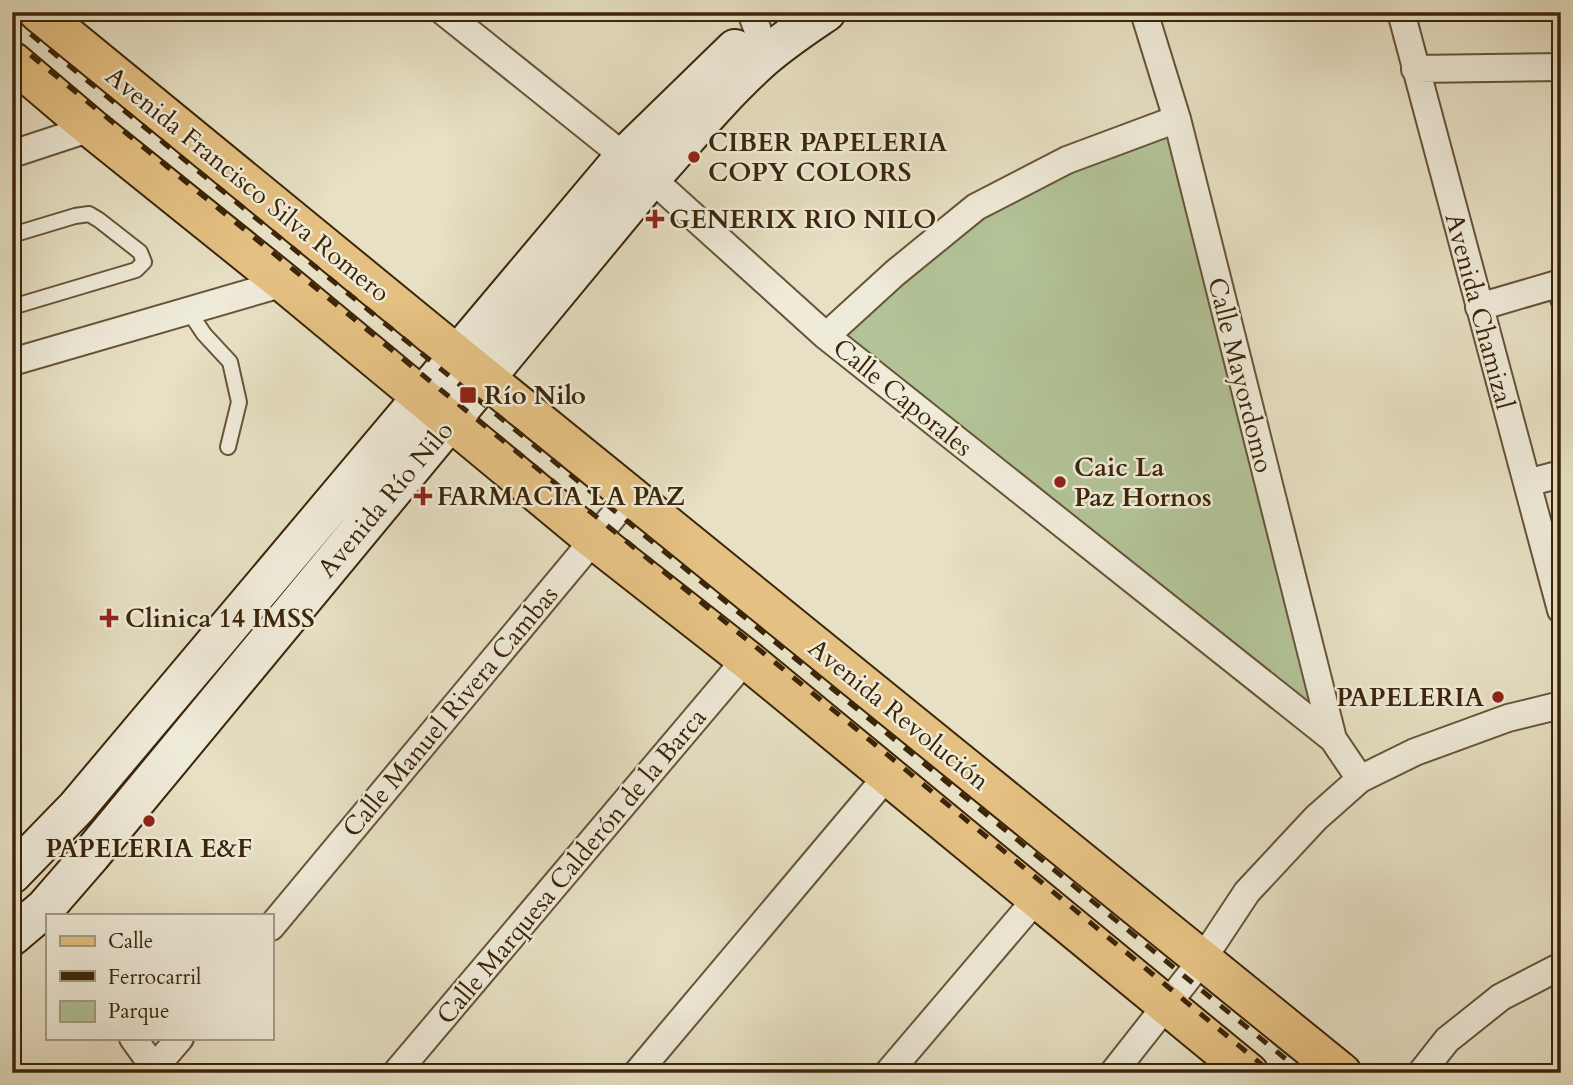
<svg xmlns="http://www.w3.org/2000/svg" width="1573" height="1085" viewBox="0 0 1573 1085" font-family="Cardo,serif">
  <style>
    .green { fill: #b2c397; stroke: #777450; stroke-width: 2 }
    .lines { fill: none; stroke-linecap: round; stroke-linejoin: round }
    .lane-casing { stroke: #675438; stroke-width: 18 }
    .street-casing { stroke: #675438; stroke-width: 30 }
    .secondary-casing { stroke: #3c2509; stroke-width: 42 }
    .primary-casing { stroke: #3c2509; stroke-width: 42 }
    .lane { stroke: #efebd9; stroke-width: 14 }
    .street { stroke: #efebd9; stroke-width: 26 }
    .secondary { stroke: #efebd9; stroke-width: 38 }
    .primary { stroke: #e4c082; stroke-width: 38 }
    .rail { stroke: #3c2509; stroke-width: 5; stroke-dasharray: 12 12; stroke-linecap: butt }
    .poi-dot { fill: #8f2418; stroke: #efebd9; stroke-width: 2.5 }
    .labels { text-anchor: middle; stroke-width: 5; stroke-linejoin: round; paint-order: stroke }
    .poi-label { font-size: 26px; font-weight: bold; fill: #3c2509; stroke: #efebd9; text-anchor: start }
    .street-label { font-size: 26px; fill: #3c2509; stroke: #efebd9 }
  </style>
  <rect width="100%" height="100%" fill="#e7e0c4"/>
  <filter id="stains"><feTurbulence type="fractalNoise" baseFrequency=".00286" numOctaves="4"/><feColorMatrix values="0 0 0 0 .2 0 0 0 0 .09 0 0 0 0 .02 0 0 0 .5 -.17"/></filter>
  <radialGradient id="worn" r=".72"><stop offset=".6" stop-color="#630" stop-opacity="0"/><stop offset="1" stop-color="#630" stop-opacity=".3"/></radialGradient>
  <path class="green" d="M1170 126 1333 739 840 333 976 211Z"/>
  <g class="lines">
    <g class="lane-casing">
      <path id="lane" d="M12 235 75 216 89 214 99 220 140 252 144 262 136 270 12 307
        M1553 285 1561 308
        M188 310 204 334 230 362 239 402 228 447"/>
    </g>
    <g class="street-casing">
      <path id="street" d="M444 12 651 178 826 336 1333 739 1360 779
        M751 12 758 31
        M1144 12 1177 119 1333 739
        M1401 12 1561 610
        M1415 69 1561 67
        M12 154 91 128
        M1479 307 1561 283
        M826 336 895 273 976 207 1067 160 1177 119
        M12 362 284 283
        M1527 483 1561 474
        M271 927 630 496
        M133 1038 158 1073
        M150 1073 180 1038
        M396 1073 746 659
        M637 1073 888 775
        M888 1073 1037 898
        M1113 1073 1202 960 1247 892 1316 818 1360 779 1415 752 1508 718 1561 705
        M1421 1073 1447 1040 1501 997 1561 966"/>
    </g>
    <g class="secondary-casing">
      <path id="secondary" d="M12 874 77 807 624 157 735 49
        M12 936 45 908 91 855 651 178C687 138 721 96 761 60 781 42 804 27 826 12"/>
    </g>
    <g class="primary-casing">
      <path id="primary" d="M38 12 457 355 1342 1073
        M12 61 91 128 284 283 593 539 746 659 1249 1073"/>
    </g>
    <use href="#lane" class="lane"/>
    <use href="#street" class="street"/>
    <use href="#secondary" class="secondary"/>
    <use href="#primary" class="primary"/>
    <path class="rail" d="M12 19 1303 1073
      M12 40 843 718 1272 1073"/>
  </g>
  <g class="poi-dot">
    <circle cx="694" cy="157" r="7"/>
    <path d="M651.5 208.5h7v7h7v7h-7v7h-7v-7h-7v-7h7z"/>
    <rect x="459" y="386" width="18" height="18" rx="3.5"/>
    <circle cx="1060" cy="482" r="7"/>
    <path d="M419.5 485.5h7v7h7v7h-7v7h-7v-7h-7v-7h7z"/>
    <path d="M105.5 607.5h7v7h7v7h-7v7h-7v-7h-7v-7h7z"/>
    <circle cx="1498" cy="697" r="7"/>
    <circle cx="149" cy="821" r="7"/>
  </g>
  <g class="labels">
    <g class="poi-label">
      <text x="708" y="151">CIBER PAPELERIA<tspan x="708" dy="30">COPY COLORS</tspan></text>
      <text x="669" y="228">GENERIX RIO NILO</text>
      <text x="484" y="404">Río Nilo</text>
      <text x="1074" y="476">Caic La<tspan x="1074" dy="30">Paz Hornos</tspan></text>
      <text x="437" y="505">FARMACIA LA PAZ</text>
      <text x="125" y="627">Clinica 14 IMSS</text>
      <text x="1484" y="706" text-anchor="end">PAPELERIA</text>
      <text x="149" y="857" text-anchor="middle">PAPELERIA E&amp;F</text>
    </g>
    <g class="street-label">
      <text transform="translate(248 184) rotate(39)" y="9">Avenida Francisco Silva Romero</text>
      <text transform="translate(1480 311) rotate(75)" y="9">Avenida Chamizal</text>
      <text transform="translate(1241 375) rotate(76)" y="9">Calle Mayordomo</text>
      <text transform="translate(903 397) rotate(39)" y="9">Calle Caporales</text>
      <text transform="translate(385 499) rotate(-50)" y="9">Avenida Río Nilo</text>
      <text transform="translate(450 711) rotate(-50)" y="9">Calle Manuel Rivera Cambas</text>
      <text transform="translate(899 714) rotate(39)" y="9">Avenida Revolución</text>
      <text transform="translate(571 866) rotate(-50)" y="9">Calle Marquesa Calderón de la Barca</text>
    </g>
  </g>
  <rect width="1573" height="1085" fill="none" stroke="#e7e0c4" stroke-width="42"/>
  <rect x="14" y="14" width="1545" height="1057" fill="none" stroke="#3c2509" stroke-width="3.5"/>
  <rect x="21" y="21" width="1531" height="1043" fill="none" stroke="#3c2509" stroke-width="2"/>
  <rect x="46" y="914" width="228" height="126" fill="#efebd9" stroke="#a79c86" stroke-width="2"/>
  <rect x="60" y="936" width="35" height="10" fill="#e4c082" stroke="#a79c86" stroke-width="2"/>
  <text x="108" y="948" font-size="21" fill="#3c2509">Calle</text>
  <rect x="60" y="971" width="35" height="10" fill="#3c2509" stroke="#a79c86" stroke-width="2"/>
  <text x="108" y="984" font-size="21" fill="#3c2509">Ferrocarril</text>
  <rect x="60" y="1001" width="35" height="21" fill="#b2c397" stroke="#a79c86" stroke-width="2"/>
  <text x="108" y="1018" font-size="21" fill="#3c2509">Parque</text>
  <rect width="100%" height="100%" filter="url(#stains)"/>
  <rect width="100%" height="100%" fill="url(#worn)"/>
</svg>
